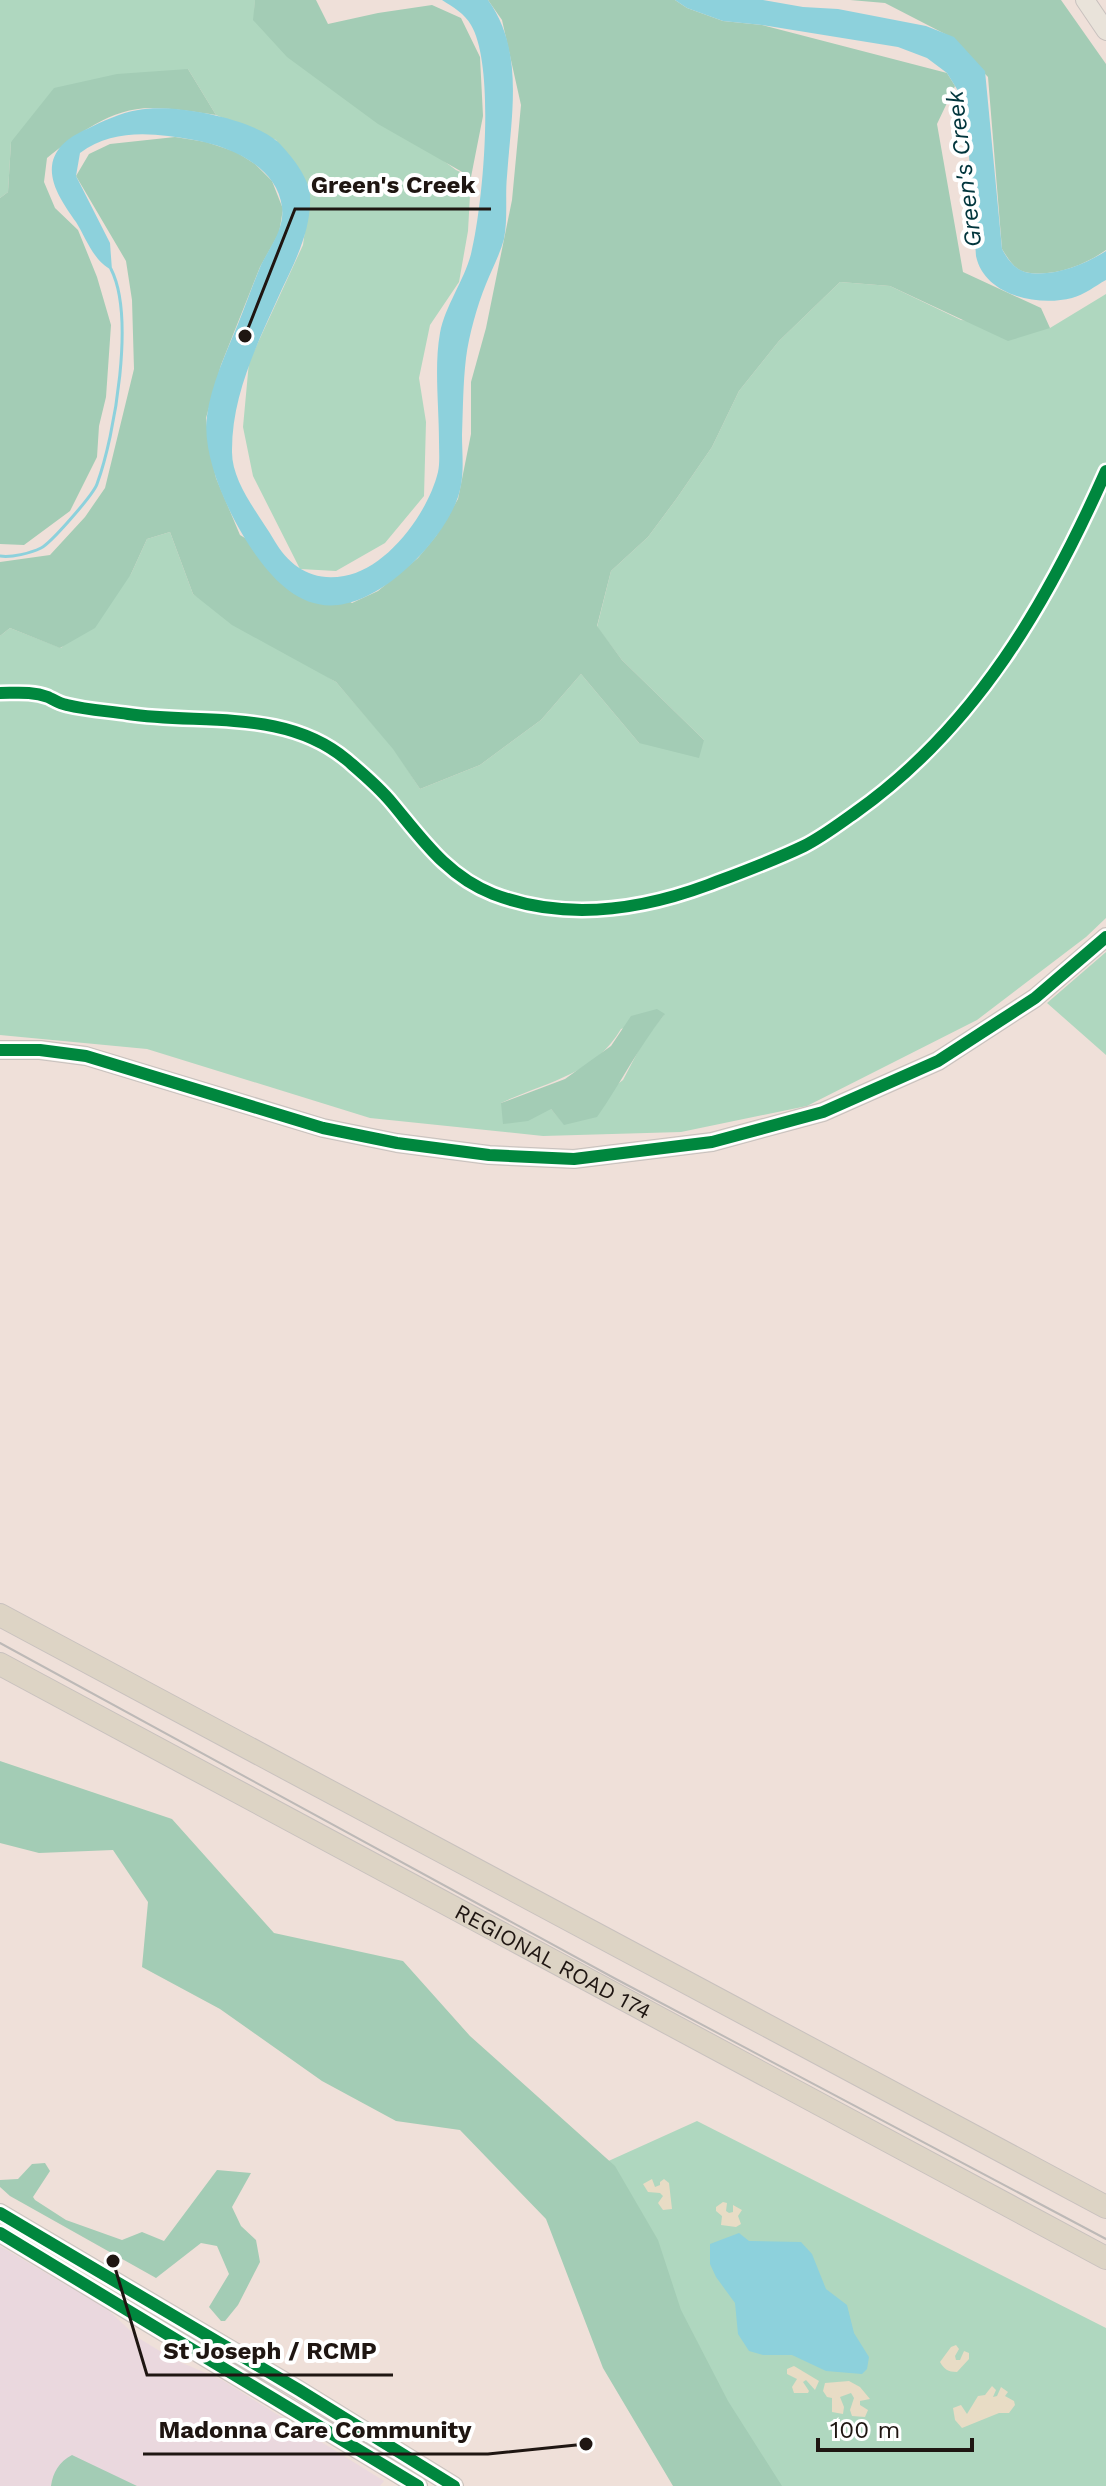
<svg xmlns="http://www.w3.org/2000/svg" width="1106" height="2486" viewBox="0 0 1106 2486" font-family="'Work Sans',sans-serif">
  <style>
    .commercial { fill: #ead8de }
    .green { fill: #afd7bf; fill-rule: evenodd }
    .forest { fill: #a3ccb5 }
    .sand { fill: #e8dcc5 }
    .water { fill: #8dd1dc }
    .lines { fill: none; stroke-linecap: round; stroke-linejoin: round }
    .stream { stroke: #8dd1dc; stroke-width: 3 }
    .primary-casing { stroke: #c8c1be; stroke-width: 20 }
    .highway-casing { stroke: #c8c1be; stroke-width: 24 }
    .primary { stroke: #e9e3da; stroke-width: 18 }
    .highway { stroke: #ddd4c5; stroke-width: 22 }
    .tram { stroke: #bdb9b7; stroke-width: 2 }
    .cycleway-casing { stroke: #fff; stroke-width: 17 }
    .cycleway { stroke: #00873e; stroke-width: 12 }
    .labels { text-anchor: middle; stroke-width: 8; stroke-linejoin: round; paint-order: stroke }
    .street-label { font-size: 22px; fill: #1f1612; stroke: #fff }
    .water-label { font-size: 24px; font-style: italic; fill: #01353c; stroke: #fff }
    .leader { fill: none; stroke: #1f1612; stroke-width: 3 }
    .callout-dot { fill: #1f1612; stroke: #fff; stroke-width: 3 }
    .callout-label { font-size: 24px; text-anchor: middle; font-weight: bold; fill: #1f1612; stroke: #fff; stroke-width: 8; stroke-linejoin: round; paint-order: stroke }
  </style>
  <rect width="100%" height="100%" fill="#efe0d9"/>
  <path class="commercial" d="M0 2246 107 2309 137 2337 171 2358 222 2380 384 2481 380 2486H0Z"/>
  <path class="green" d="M0 0H255L254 20 456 170 471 177 468 231 459 282 430 325 419 378 426 422 424 496 385 543 336 571 300 569 253 476 243 427 249 362 303 245 310 193 276 140 216 115 188 69 11 142 8 192 0 198Z
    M840 282 890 286 961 320 1050 328 1106 294V918L1086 937 977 1020 807 1106 681 1132 543 1136 370 1118 147 1049 0 1035V636L10 628 61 648 131 574 147 539 170 532 193 594 336 682 394 749 420 789 480 765 541 720 581 674 639 743 704 740 622 660 597 627 611 571 648 537 677 498 712 447 739 391 779 341ZM664 1015 644 1040 623 1080 564 1124 551 1109 501 1103C546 1082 594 1075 621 1029Z
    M1106 952V1055L1047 1003Z
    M697 2121 1106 2328V2486H762L593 2168Z"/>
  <path class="forest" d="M255 0H316L328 24 378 13 432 5 461 18 480 57 483 116 471 177 378 124 287 57 253 20Z
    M488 0H675L687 8 723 21 762 25 947 73 955 86 937 124 963 272 1041 308 1050 328 1008 341 890 286 840 282 779 341 739 391 712 447 677 498 648 537 611 571 597 626 622 660 704 740 699 758 639 743 581 674 541 720 480 765 420 789 393 749 336 682 232 625 193 594 170 532 147 539 131 574 95 628 60 648 10 628 0 636V562L50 555 85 517 105 488 134 369 132 300 126 261 76 176 89 154 110 144 175 137 206 142 236 152 255 164 272 181 283 209 279 233 260 267 221 365 206 418 209 445 216 478 240 535 352 603 378 591 418 558 436 536 458 499 471 434V382L486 328 512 200 521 105 502 20Z
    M850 0H1061L1106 64V250C1085 265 1052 278 1025 272 1014 270 1008 258 1002 249L988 77 947 35 885 3Z
    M188 69 216 115C196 112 174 108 153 108 113 107 77 134 47 158L44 182 55 208 78 230 97 277 111 325 106 397 99 426 97 457 70 511 24 545 0 544V198L8 192 11 142 54 88 117 74Z
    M657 1009 665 1014C639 1046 621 1083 597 1117L564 1125 551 1109 528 1121 503 1124 501 1103 565 1079 611 1046 631 1016Z
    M0 1761 172 1819 274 1933 403 1961 470 2036 615 2166 658 2240 681 2310 728 2401 782 2486H673L603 2368 546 2219 460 2130 396 2121 322 2081 220 2009 142 1967 148 1902 113 1850 39 1853 0 1843Z
    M45 2163 50 2171 33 2197 35 2200 66 2220 122 2240 142 2232 164 2241 217 2170 251 2173 232 2207 241 2226 256 2240 260 2262 238 2305 225 2321H221L209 2307 229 2274 217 2246 201 2243 156 2278 10 2196 0 2187V2180L18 2179 32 2164Z
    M72 2455 137 2486H51C53 2472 59 2462 72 2455Z"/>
  <path class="sand" d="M652 2179 655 2187 660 2185V2182L664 2179 669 2183 672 2209 663 2210 658 2203 663 2196 660 2193 648 2192 643 2184Z
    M723 2202 727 2203 726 2211 729 2213 733 2212V2205L742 2210 738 2216 741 2224 736 2227 721 2225 722 2216 716 2211V2207Z
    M956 2345 959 2349 955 2356 956 2360H960L964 2351 969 2353V2359L957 2372C948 2372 944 2369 940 2362L951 2347Z
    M794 2366 819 2381 815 2390 806 2380 803 2382 809 2391 808 2393H794L792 2387 797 2379 787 2374V2369Z
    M849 2381 860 2387 870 2399 860 2401V2405L868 2410 865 2417 852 2416 850 2410 854 2398 851 2393 840 2397 844 2407 843 2414 832 2412V2398L827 2397 823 2391 825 2383Z
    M992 2386 996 2390 993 2397 997 2396 1001 2387 1008 2392 1005 2396 1014 2401 1015 2405 1009 2413H999L962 2428 955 2420 953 2408 961 2405 967 2414 978 2396 985 2395Z"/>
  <path class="water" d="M442 0H488C525 51 511 117 507 176 505 196 508 219 504 239 500 254 492 269 486 284 477 306 469 335 466 358 463 383 463 410 462 435 462 457 465 476 458 497 443 541 385 600 338 605 303 609 277 584 258 558 233 524 201 460 207 416 211 385 226 353 238 324 246 304 253 284 261 265 270 247 285 228 282 207 277 166 229 146 194 140 154 133 114 128 80 153L76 176 110 243 112 270C94 262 86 238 76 222 65 206 50 186 52 166 54 147 71 136 87 129 103 121 120 113 138 110 173 103 251 118 278 142 290 154 308 176 310 194 312 228 296 260 282 289 259 340 232 393 232 450 231 482 259 514 274 540 289 566 312 582 344 576 387 569 428 513 438 472 440 463 439 451 439 441 439 407 434 366 440 333 445 306 464 281 471 254 483 206 496 67 471 25 465 14 453 7 442 0Z
    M675 0H763L803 7 838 9 926 26 954 37 985 71 1002 249C1007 258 1014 269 1025 272 1051 278 1084 265 1106 251V280C1095 286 1084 295 1072 298 1037 307 984 295 976 256L967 127 960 94 947 73 927 58 898 47 762 25 723 21 687 8Z
    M739 2233 749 2241 801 2242 812 2254 826 2289 847 2305 854 2333 869 2357 867 2369 862 2374 826 2371 792 2355H763L749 2351 738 2334 735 2303 716 2277 710 2264V2244Z"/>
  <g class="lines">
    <path class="stream" d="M0 556C11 558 31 553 41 548 51 543 93 495 97 484 115 435 135 316 111 269"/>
    <g class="primary-casing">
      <path id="primary" d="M1085 0 1106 31
        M0 1050H40L86 1056 323 1128 397 1143 489 1155 574 1159 712 1142 823 1112 938 1061 1035 998 1106 937
        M0 2213 299 2390 454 2486
        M0 2233 418 2486"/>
    </g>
    <g class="highway-casing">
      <g id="highway">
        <path d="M0 1615 1106 2207"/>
        <path id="s1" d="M0 1664 1106 2258"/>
      </g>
    </g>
    <use href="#primary" class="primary"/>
    <use href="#highway" class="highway"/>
    <path class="tram" d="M0 1643 614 1978 1106 2239"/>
    <g class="cycleway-casing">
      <path id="cycleway" d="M0 693C16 693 32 691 48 697 54 700 60 704 67 705 87 710 108 711 128 714 202 725 285 708 347 760 362 773 379 787 392 803 422 839 447 876 493 894 564 921 638 911 708 885 740 873 773 861 804 846 822 837 839 824 856 812 976 727 1048 602 1106 471
        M0 1050H40L86 1056 323 1128 397 1143 489 1155 574 1159 712 1142 823 1112 938 1061 1035 998 1106 937
        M0 2213 299 2390 454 2486
        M0 2233 418 2486"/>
    </g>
    <use href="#cycleway" class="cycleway"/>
  </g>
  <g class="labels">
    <g class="street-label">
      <text dy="8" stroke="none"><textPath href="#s1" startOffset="628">REGIONAL ROAD 174</textPath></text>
    </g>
    <g class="water-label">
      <text transform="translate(964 169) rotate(-97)" y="8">Green's Creek</text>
    </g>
  </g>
  <path class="leader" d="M245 336L295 209H491M113 2261L147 2375H393M586 2444L488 2454H143"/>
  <g class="callout-dot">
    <circle cx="245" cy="336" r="8"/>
    <circle cx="113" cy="2261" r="8"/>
    <circle cx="586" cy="2444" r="8"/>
  </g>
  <g class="callout-label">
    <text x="393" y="193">Green's Creek</text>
    <text x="270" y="2359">St Joseph / RCMP</text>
    <text x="315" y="2438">Madonna Care Community</text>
  </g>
  <path d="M818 2438v12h154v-12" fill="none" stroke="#1f1612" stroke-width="4"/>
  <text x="830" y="2438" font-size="24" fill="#1f1612" stroke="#ffffff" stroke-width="6" paint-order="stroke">100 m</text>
</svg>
